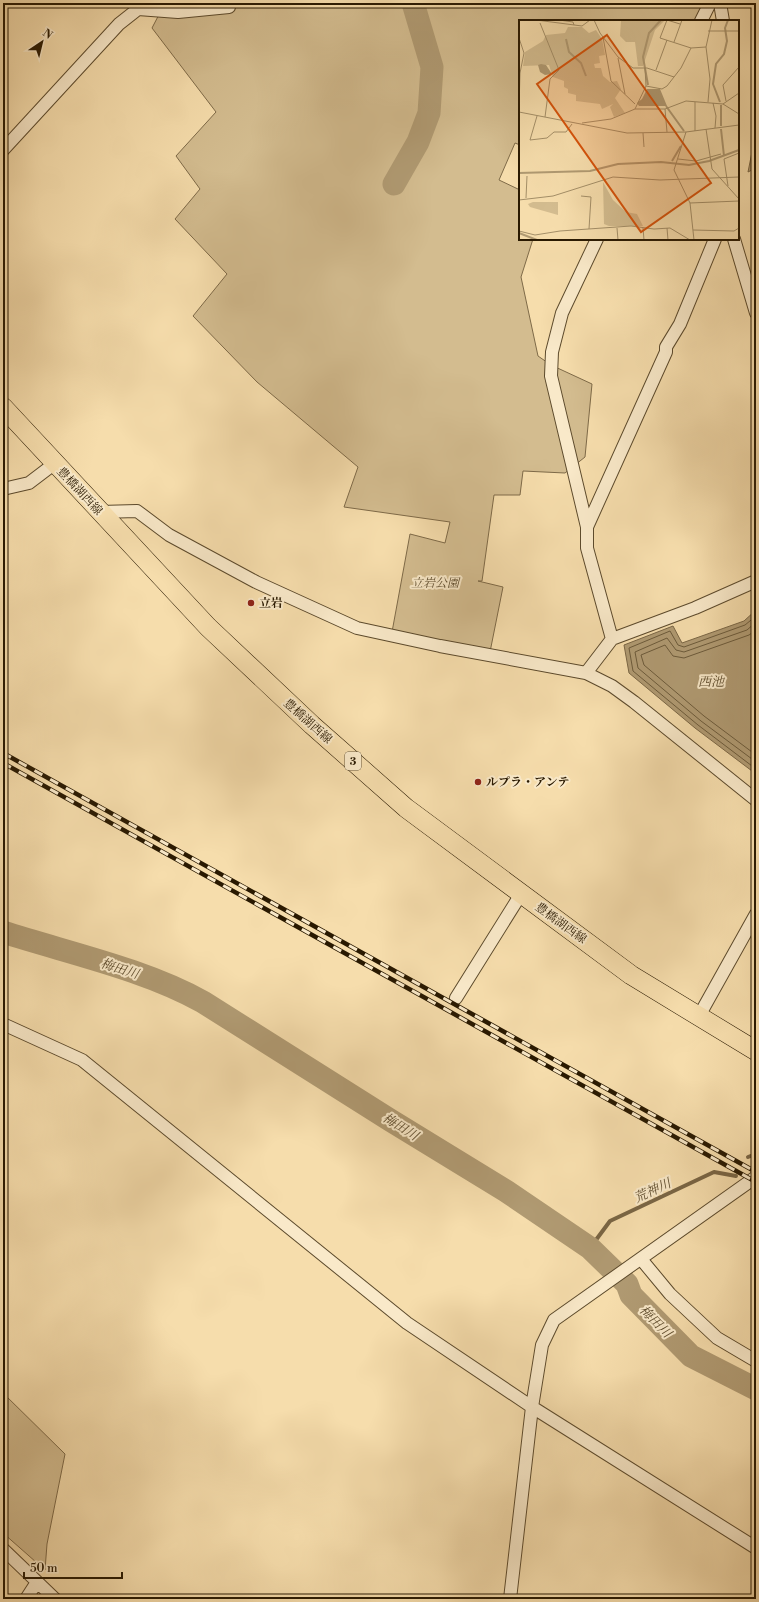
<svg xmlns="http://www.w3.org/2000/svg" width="759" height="1602" viewBox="0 0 759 1602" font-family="'Libre Bodoni','Noto Serif JP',serif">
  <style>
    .green { fill: #d3bc8f; stroke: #7e6a48 }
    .water { fill: #b09a72; stroke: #7a6645 }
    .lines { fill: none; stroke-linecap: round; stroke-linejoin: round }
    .shore { stroke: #6c5a3a; stroke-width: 1 }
    .stream { stroke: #7a6645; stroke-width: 4 }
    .river { stroke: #b09a72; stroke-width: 23 }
    .minor-casing { stroke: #5c4a2c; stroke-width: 14 }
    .primary-casing { stroke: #291901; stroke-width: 20 }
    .minor { stroke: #f9e9c9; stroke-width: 12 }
    .primary { stroke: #f6ddac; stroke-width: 19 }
    .rail-casing { stroke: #291901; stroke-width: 4.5 }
    .rail { stroke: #f9e9c9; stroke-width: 3; stroke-dasharray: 9; stroke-linecap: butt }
    .poi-dot { fill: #8f2418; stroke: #f9e9c9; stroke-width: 1.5 }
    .labels { text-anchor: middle; stroke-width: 4; stroke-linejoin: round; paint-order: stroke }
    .shield { fill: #f9e9c9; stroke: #67573d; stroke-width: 1 }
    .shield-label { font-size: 11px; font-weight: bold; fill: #291901 }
    .street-label { font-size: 12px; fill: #291901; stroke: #f9e9c9 }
    .park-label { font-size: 12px; font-style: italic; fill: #5c4a2c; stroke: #f9e9c9 }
    .poi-label { font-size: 12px; font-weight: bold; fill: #291901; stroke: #f9e9c9; text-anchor: start }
    .water-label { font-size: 13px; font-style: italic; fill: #5f4d2e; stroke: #f9e9c9 }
    .inset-river { fill: none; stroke: #b09a72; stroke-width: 2 }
    .inset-road { fill: none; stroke: #a48f68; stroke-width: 1 }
    .view { fill: #d5530b; fill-opacity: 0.15; stroke: #d5530b; stroke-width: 2 }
    .inset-edge { fill: none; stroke: #291901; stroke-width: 2 }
  </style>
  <rect width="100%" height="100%" fill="#f6ddac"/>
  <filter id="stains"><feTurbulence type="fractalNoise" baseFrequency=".005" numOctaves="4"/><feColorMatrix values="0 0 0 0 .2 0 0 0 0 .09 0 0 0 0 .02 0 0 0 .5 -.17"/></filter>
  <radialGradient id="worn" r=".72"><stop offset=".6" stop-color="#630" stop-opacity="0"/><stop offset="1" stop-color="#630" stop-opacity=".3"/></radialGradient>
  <path class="green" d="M165 3H704L696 21H520V145L515 143 499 180 520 190V239H533L521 277 538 356 551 365 592 384 585 457 565 473 523 471 520 495H494L482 581H478L503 587 490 652 392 632 410 534 445 543 450 522 344 507 358 467 257 382 193 316 227 274 175 219 200 189 176 156 216 112 152 28Z
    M3 1393 65 1454 47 1544 45 1570 3 1533Z"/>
  <path class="water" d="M756 132V168L748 172Z
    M756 610V774L695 728 629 673 624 645 673 626 682 643 744 621Z"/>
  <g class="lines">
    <path class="shore" d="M756 616 745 625 684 647 678 645 670 631 629 648 633 671 698 725 756 769
      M756 622 747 630 684 652 676 650 667 638 635 652 638 668 701 721 756 762
      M756 630 749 635 684 658 673 656 665 645 641 655 644 665 704 716 756 755"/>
    <path class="stream" d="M748 1157 756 1154
      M590 1248 610 1221 714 1172 736 1176"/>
    <path class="river" d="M394 184 418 142 429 113 432 67 413 3
      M3 932C68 953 144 969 203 1002L390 1120 506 1191 590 1248 627 1284 631 1295 691 1356 756 1389"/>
    <g class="minor-casing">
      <path id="minor" d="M720 3 723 21
        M701 21 710 3
        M3 150 119 24 138 9 178 12 229 7V3
        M597 239 562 313 552 352 551 376 587 527V548L612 639
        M734 239 756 313
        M3 489 29 483 54 464
        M100 512 137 511 169 535 256 582 357 628 440 646 586 673 612 686 634 702 756 800
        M587 527 666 352V347L680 324 715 239
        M586 673 612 639 695 608 756 581
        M456 998 521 894
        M699 1016 756 914
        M3 1024 82 1060 407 1323 532 1407 756 1548
        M641 1259 670 1294 717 1338 756 1361
        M3 1549 55 1599
        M26 1599 37 1582
        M510 1599 532 1407 542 1345 554 1320 756 1177"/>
    </g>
    <g class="primary-casing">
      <path id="primary" d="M3 407 208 627 312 725 406 808 631 975 756 1051"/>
    </g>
    <use href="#minor" class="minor"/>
    <use href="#primary" class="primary"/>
    <g class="rail-casing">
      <path id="rail" d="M3 753 756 1172
        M3 763 756 1182"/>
    </g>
    <use href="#rail" class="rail"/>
  </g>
  <g class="poi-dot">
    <circle cx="251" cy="603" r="4"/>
    <circle cx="478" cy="782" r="4"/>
  </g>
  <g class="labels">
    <rect class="shield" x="345" y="752" width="16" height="18" rx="3"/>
    <g class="shield-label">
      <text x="353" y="765">3</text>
    </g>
    <g class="street-label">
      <text transform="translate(80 491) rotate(47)" y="4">豊橋湖西線</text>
      <text transform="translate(308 721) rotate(42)" y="4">豊橋湖西線</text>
      <text transform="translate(561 923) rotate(36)" y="4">豊橋湖西線</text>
    </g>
    <g class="park-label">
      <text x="435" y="587">立岩公園</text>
    </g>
    <g class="poi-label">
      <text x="259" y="607">立岩</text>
      <text x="486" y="786">ルプラ・アンテ</text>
    </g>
    <g class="water-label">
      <text x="711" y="686">西池</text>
      <text transform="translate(120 968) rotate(17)" y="5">梅田川</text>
      <text transform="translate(401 1126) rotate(32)" y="5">梅田川</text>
      <text transform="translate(652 1190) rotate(-25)" y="5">荒神川</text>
      <text transform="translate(656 1321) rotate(45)" y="5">梅田川</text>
    </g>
  </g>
  <g transform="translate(519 20)">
    <rect width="220" height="220" fill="#f6ddac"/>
    <path d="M102 0H146L136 10 124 46H119L116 22H107L101 16ZM49 7H63L70 13 77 10 83 19 86 35 80 36 81 43 75 44 76 48H82L84 56 91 62 98 61 102 69 96 78 106 93 95 97 91 87 94 84 83 89 81 84 57 81V75L49 73V69L45 67V61L34 57 30 45 4 46 6 32 24 21 27 15 46 13ZM84 162 94 180 107 192 118 194 124 206H90L85 204ZM14 182H39V195L11 187 9 184Z" fill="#d3bc8f"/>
    <path d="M22 44 27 45 33 54 26 55 21 52 19 45ZM128 69H141L148 86H120L118 83 123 79Z" fill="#b09a72"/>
    <path class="inset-river" d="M47 19 50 32 62 43 67 56M129 65 124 37 130 13 142 0M201 82 194 64 197 44 205 34 208 21 206 8 209 0M202 85V106M147 86 165 111M202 109 205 136M153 141 162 126M0 153 71 151 99 144 142 142 170 145 190 141 220 130M0 213 18 220"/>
    <path class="inset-road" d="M17 0 63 6 71 0M40 0 54 2 55 5M75 0 81 13 99 37 114 48H128L155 57M21 3 40 50 31 59 26 97M161 4 148 0 141 18 172 28 187 27M189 11H220M84 17 92 61 116 84M0 18 5 33 1 53 0 87M155 22 163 0M99 38 106 74M137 50 148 20M127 66 143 69 148 66 162 48 172 28M207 81 204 65 220 47M176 82V111M189 82 191 59 187 27 193 0M194 83 197 96 196 108M204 84 220 73M116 89 127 66 126 48M146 89 148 112M0 92 108 113 167 112 220 105M18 96 11 120 28 118 35 112H47L53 104M63 103 92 99 116 89H146L167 81 204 84 220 94M187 109 193 149 220 179M167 112 155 150 171 183 175 220M124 113 125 127M159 139 177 141 202 134M209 166 205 139 220 133M62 176 72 177 70 209M7 178 8 156M0 180 34 176 94 157 141 160 220 157M171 183 220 181M98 208 99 220M124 208 125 220M148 208 149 220M174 210 215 211 220 208M0 211 16 215 41 211 112 206 135 209 151 208 171 220"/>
    <path class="view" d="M88 15 192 163 122 212 18 64Z"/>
    <rect width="220" height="220" class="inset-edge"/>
  </g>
  <rect width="759" height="1602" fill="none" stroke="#f6ddac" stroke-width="16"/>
  <rect x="4" y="4" width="751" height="1594" fill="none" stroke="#291901" stroke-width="2"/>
  <rect x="8" y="8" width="743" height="1586" fill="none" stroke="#291901"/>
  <g transform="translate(42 42) rotate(35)" stroke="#f9e9c9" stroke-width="3" paint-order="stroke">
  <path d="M0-3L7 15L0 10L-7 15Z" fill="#291901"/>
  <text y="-6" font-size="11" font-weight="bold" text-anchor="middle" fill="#291901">N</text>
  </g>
  <path d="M24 1572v6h98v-6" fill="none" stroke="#291901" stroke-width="2"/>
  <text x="30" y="1572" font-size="12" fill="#291901" stroke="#f9e9c9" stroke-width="3" paint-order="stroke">50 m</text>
  <rect width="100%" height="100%" filter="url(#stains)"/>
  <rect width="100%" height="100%" fill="url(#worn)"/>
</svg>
